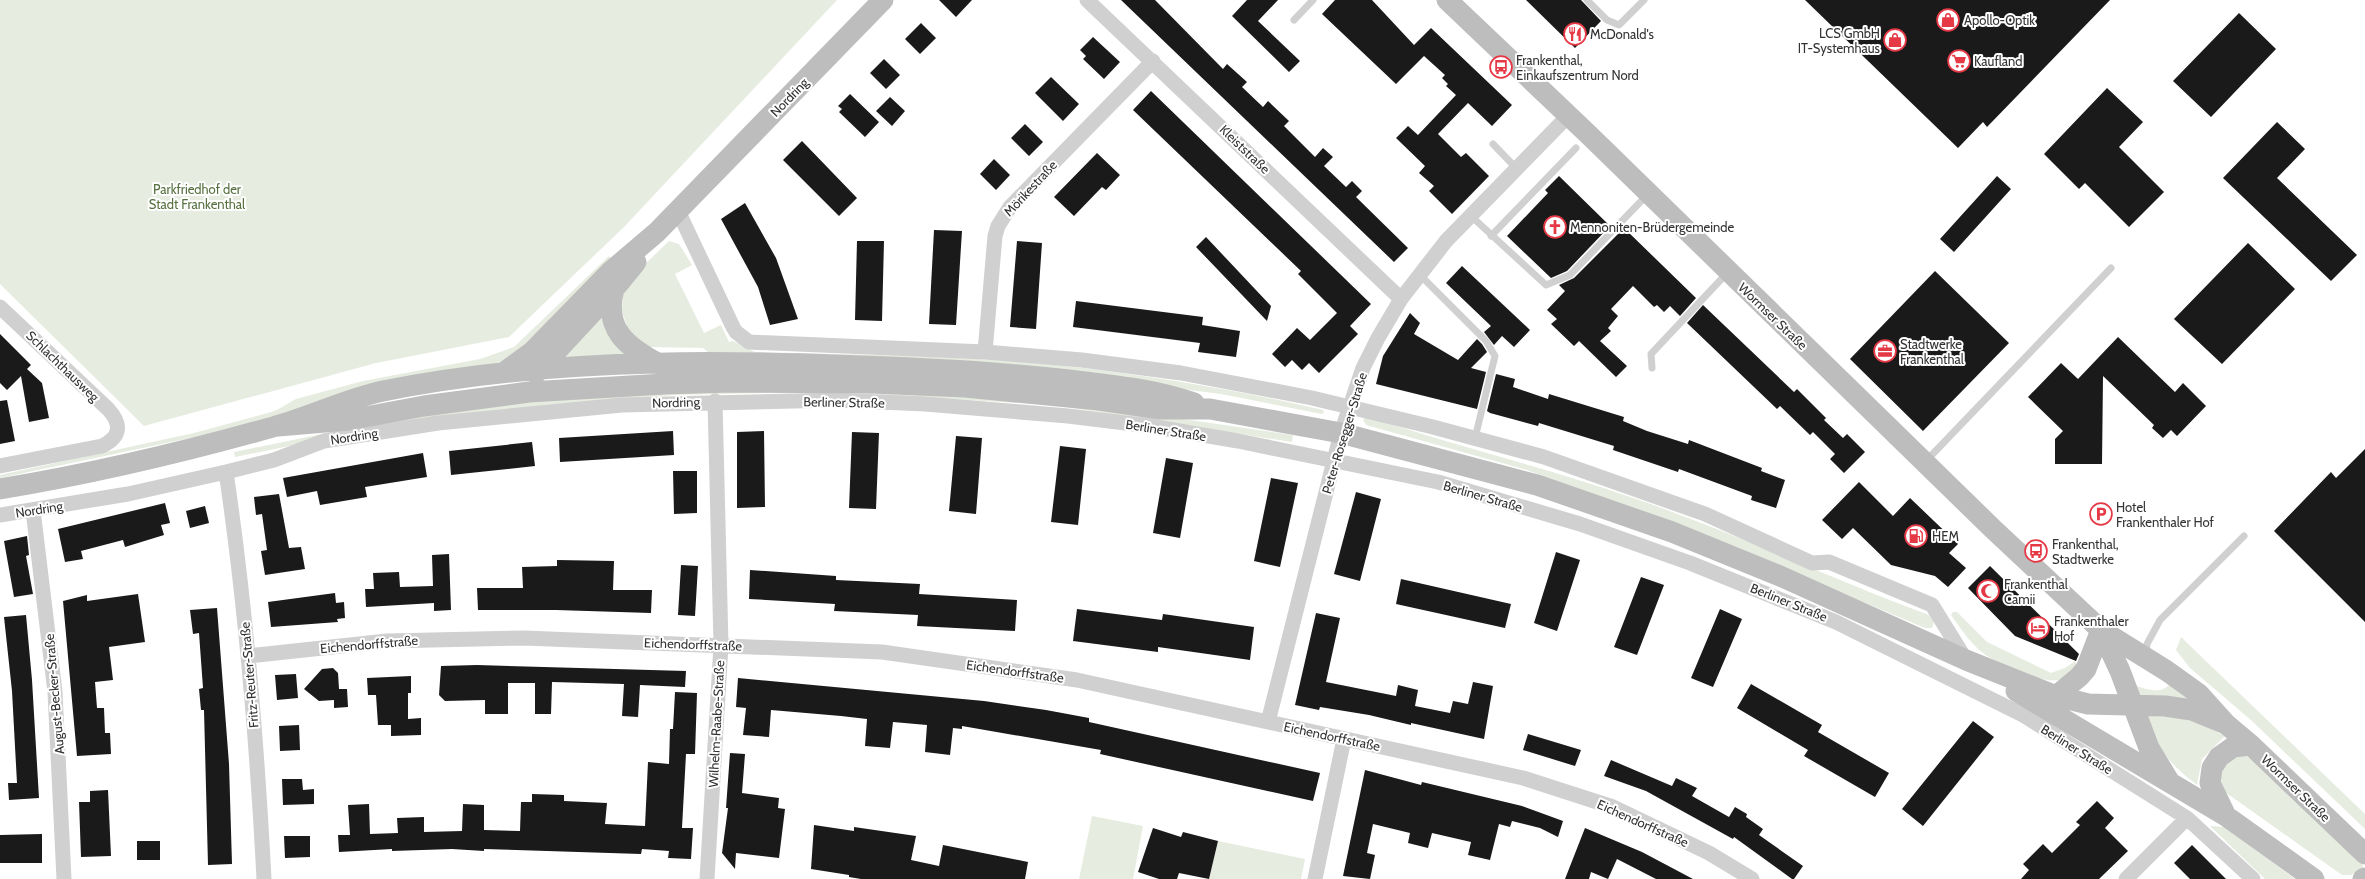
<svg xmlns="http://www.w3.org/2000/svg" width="2365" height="879" viewBox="0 0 2365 879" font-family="Cabin,sans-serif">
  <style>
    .green { fill: #e6ecdf }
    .building { fill: #1a1a1a }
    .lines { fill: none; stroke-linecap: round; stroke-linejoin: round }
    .service { stroke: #d0d0d0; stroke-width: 7 }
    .minor { stroke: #d0d0d0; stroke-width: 15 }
    .secondary { stroke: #bdbdbd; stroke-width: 21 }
    .labels { text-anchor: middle; stroke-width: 4; stroke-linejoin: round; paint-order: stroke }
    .poi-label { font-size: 13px; fill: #333; stroke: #fff; text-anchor: start }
    .street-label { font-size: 13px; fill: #333; stroke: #fff }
    .park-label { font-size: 13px; fill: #56703f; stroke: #fff }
  </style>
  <rect width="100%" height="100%" fill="#fff"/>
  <path class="green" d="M0 0H837L624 227 509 337 376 363 144 426 0 284Z
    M669 241 679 244 692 265 675 274 704 333 721 325 729 342 733 341 755 352C861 355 969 355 1075 367 1159 377 1242 391 1323 410L1324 412 1322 414 1221 394 1135 383 715 358 703 348 648 347 628 330 622 311 623 295 642 267Z
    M609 256 616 264 509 359 481 369 195 437 0 478V475L194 433 275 411 296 399 363 381 480 359 514 347Z
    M604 313 636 359 564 360 563 356Z
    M762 388 1053 400 1293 435 1292 442 1053 405 851 393H762L674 395 547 405 392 425 235 457 234 452 390 420 547 399Z
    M1367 416C1454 446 1544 467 1630 497 1732 531 1828 578 1929 615L1934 622 1932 628H1925L1708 537 1629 507 1527 470 1366 425 1363 420Z
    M1953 612H1957L1987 642 2051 673 2065 668 2075 661 2077 664C2072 671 2067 678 2058 680 2041 683 1997 664 1983 653 1970 643 1961 629 1951 615Z
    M2181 637 2365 814V829L2252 721 2190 668 2176 650Z
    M2172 682 2191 700 2140 695 2136 686C2151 690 2161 695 2172 682Z
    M2147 716C2182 715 2194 720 2225 736L2202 759 2197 785C2169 763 2158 751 2147 716Z
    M2234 756H2245L2252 759 2363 865V869L2351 875H2342L2225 792 2218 775 2223 764Z
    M1092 816 1143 826 1133 879H1079Z
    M2210 826 2224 827 2295 879H2265Z
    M1218 841 1305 859 1301 879H1209Z"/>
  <path class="building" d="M939 0H972L956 17Z
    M1121 0H1155L1223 69 1227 64 1247 82 1242 87 1263 107 1268 101 1289 121 1284 126 1315 157 1323 148 1333 157 1324 166 1346 187 1352 181 1362 191 1356 197 1408 248 1394 262Z
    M1247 0H1278L1258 21 1300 61 1289 72 1232 16Z
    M1335 0H1372L1414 45 1431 28 1512 105 1492 126 1468 103 1438 134 1461 157 1466 153 1489 176 1452 214 1429 191 1434 186 1419 173 1425 166 1396 138 1408 126 1418 135 1456 95 1446 86 1448 84 1442 78 1445 75 1424 56 1396 84 1322 14Z
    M1526 0H1581L1601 21 1575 48Z
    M1805 0H2110L1987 127 1983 122 1958 148Z
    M2239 13 2276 49 2211 117 2173 81Z
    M921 23 936 38 920 54 905 39Z
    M1093 37 1120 62 1104 79 1083 59 1086 56 1080 50Z
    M884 59 900 75 886 89 870 73Z
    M1051 77 1079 104 1063 121 1035 93Z
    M2107 88 2143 122 2119 147 2164 192 2129 227 2085 183 2079 189 2044 154Z
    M1151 91 1371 304 1350 326 1358 334 1319 373 1309 363 1302 370 1292 360 1285 367 1272 354 1297 328 1310 340 1337 313 1298 274 1301 271 1133 110Z
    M850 94 879 122 865 137 839 112 842 109 838 106Z
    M890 97 905 111 892 126 876 111Z
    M2277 122 2305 149 2277 178 2357 255 2331 281 2223 178Z
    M1025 124 1043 142 1029 156 1011 138Z
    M802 141 857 198 839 216 783 160Z
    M1097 153 1120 175 1106 190 1102 187 1074 216 1054 197Z
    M994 159 1010 175 996 190 980 174Z
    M1559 176 1610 226 1567 271 1551 278 1507 236 1548 193 1545 190Z
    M1997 176 2011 189 1954 252 1940 239Z
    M745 203 776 258 798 319 770 325 758 287 721 219Z
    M1624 228 1696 298 1680 316 1670 306 1664 312 1657 305 1654 307 1633 286 1611 309 1618 316 1608 328 1611 331 1600 341 1627 366 1616 377 1579 341 1574 346 1551 324 1557 319 1547 310 1565 291 1559 285 1574 278Z
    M934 230 962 231 956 325 929 324Z
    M1206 237 1271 306 1267 321 1196 247Z
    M857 241H884L882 321 855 320Z
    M1017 241 1042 243 1036 329 1010 327Z
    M2248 243 2295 289 2222 364 2174 319Z
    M1462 266 1530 330 1514 347 1502 336 1494 345 1484 332 1491 326 1446 283Z
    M1935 271 2009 343 1923 431 1850 359Z
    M1076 301 1203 317 1202 325 1240 331 1236 357 1198 352 1200 343 1073 327Z
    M1703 305 1794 392 1797 389 1826 418 1824 420 1843 438 1847 434 1865 452 1844 473 1830 459 1835 454 1813 432 1810 435 1780 406 1777 409 1687 323Z
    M1410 313 1420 323 1414 334 1458 360 1477 339 1482 344 1487 352 1471 368 1486 372 1477 409 1376 384 1383 356Z
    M0 334 31 365 27 369 42 383 49 418 29 422 21 376 7 390 0 383Z
    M2118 337 2175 392 2183 383 2206 406 2177 436 2171 430 2163 438 2152 428 2154 425 2103 376 2102 464H2055V439L2063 431 2028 397 2061 363 2078 379Z
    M1496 374 1515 379 1513 387 1548 399 1549 394 1624 417 1623 421 1647 431 1688 444 1689 440 1762 468 1761 471 1785 480 1776 508 1751 500 1752 496 1679 469 1678 472 1613 450 1614 446 1539 423 1538 426 1490 413 1487 411Z
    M7 400 15 441 0 444V401Z
    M673 431 674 455 560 462 559 438Z
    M764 431 765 507 737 508V432Z
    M852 432 879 433 876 509 849 508Z
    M956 436 982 438 976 514 949 511Z
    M532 442 535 466 451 475 449 451Z
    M1060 446 1086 449 1078 525 1051 522Z
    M2365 449V622L2274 531 2331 472 2336 478Z
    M423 453 427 477 365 487 367 497 320 505 317 491 287 497 283 478Z
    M1166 458 1193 463 1180 538 1153 533Z
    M673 471H697V513L674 514Z
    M1271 478 1298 483 1280 567 1254 561Z
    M1859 482 1893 516 1910 498 1958 544 1949 553 1966 568 1948 587 1935 576 1891 565 1853 528 1842 539 1822 520Z
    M1356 492 1381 499 1360 581 1334 574Z
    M279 494 289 548 301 547 305 569 265 575 261 551 267 550 262 514 256 515 254 497Z
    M165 503 170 523 161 525 164 535 125 547 123 540 81 551 83 559 65 562 58 529Z
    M205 506 209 523 190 528 186 511Z
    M27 536 29 555 26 556 33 594 14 597 4 541Z
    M1556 552 1580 560 1557 631 1534 623Z
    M449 554 451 610 434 611V603L366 607 365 589H374L373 573 399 572 400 587 433 586 432 555Z
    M557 560 614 561 613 590H652L651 613 556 610H478L477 588H523L522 567 557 566Z
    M681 565 698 566 695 616 678 615Z
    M1990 566 2079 654 2076 661 2015 636 1968 588Z
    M750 570 836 576V580L920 584 919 594 1017 600 1015 631 917 626 918 615 834 611 835 604 749 599Z
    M1641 577 1664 585 1637 655 1614 647Z
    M1401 579 1511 604 1505 628 1396 604Z
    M335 593 336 603 344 602 345 618 337 619 338 622 271 627 268 602Z
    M138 594 145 642 109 647 113 680 95 682 97 708H104L105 733H110L111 754 77 756 63 601 87 595V601Z
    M217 608 229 764 232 864 208 865 204 710H201L199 689 203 688 199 633 193 634 190 610Z
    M1077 609 1162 620 1163 614 1254 627 1250 660 1158 647V652L1073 641Z
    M1720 609 1742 619 1713 687 1691 678Z
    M1316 613 1340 618 1326 682 1396 696 1398 685 1418 690 1415 706 1450 713 1453 701 1468 704 1473 682 1493 686 1484 739 1411 723V725L1369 715 1320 707 1319 710 1295 705Z
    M26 615 32 680 39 798 9 800 8 783H17L12 691 4 617Z
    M477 665 686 671 685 687 640 685 638 717 622 716 624 684 552 682 551 714H535V683H508V714H485V700L445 701 439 695 441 666Z
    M333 668 338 673 339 689H347L348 707 334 708V700L319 701 304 689 322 669Z
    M296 674 298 698 277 700 275 675Z
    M411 676V693H408V719L421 718V735L391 736V725H378L376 695H368L367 678Z
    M738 678 984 701 1046 710 1089 718V722L1320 773 1313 801 1100 754 1101 750 962 726V729L953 728 950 755 925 752 927 725 893 722 890 748 865 746 867 719 841 716 771 710 769 737 743 735 746 708 736 707Z
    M1751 684 1822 725 1818 732 1889 773 1875 797 1804 756 1808 750 1737 708Z
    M675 692 697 693 695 754H686L682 828H693L691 859 668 858 669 851 642 849 641 854 484 849V851L452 849 392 851V849L339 852 338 835H350L348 805 369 804 370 834 398 833 397 818 424 817V832L462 831 463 804 484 805V830L520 831 521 802H532V794L564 795V801L607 803 605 824 645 826 648 762 669 764 670 729H673Z
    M1973 721 1994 737 1923 826 1902 809Z
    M299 725 300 750 280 751 279 726Z
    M1528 734 1581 750 1575 766 1523 750Z
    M730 753 745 754 742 793 779 798 778 808 785 809 779 858 736 853 735 869 722 853 728 808H726Z
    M1611 760 1672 786 1676 778 1697 788 1692 796 1729 817 1735 807 1747 814 1746 817 1763 829 1759 835 1803 866 1794 879H1792L1734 837 1733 839 1646 791 1604 776Z
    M1365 770 1421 785 1422 782 1522 806 1563 821 1558 837 1540 828 1512 821 1510 827 1499 824 1490 860 1468 855 1471 842 1432 833 1428 848 1408 843 1410 833 1373 824 1367 853 1375 855 1370 879 1343 876Z
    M282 779H302L303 790 314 789V804L283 805Z
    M108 790 111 856 81 857 79 802H90V791Z
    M2097 801 2114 818 2105 828 2128 851 2099 879H2021L2029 870 2023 864 2043 844 2052 853 2080 825 2076 822Z
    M814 825 854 831V827L916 836 911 860 939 866 943 845 1028 862 1025 879H861L849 877V875L811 869Z
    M1153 828 1181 837 1183 832 1218 841 1209 879 1179 873 1177 879H1159L1138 872Z
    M1585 828 1642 852 1693 879H1656L1617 859 1608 879 1591 872 1589 879H1565Z
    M42 834V863H0V835Z
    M284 836H310V857L285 858Z
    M137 841H160V860H137Z
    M2192 845 2226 879H2190L2174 863Z"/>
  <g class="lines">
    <path class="service" d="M1587 0 1607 20 1619 25 1644 0
      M1294 20 1313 0
      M1493 144 1517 169
      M1471 216 1546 285 1570 275 1647 195
      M1491 236 1576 148
      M1420 275 1486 341 1495 356 1475 438
      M1652 368 1651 354 1728 272
      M1926 461 2111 268
      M2146 655 2147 644 2160 620 2244 536"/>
    <path class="minor" d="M1087 0 1401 299
      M678 211 733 327 736 332 749 342 985 352 1082 360 1181 373 1312 398 1433 427 1544 457 1705 514 1812 563 1829 562 1932 605 1966 660
      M0 307 108 409C122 424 121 437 102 446L0 466
      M985 352 995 236 998 226 1010 207 1153 61
      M226 472C246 607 257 743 264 879
      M33 510 55 692 64 879
      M0 515 128 494 226 472 274 460 324 441 438 423 622 405 835 400 925 404 1068 416 1150 426 1238 441 1438 482 1580 524 1690 563 1836 622 2023 715 2187 818 2253 879
      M248 656 387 641 524 638 882 652 1077 680 1523 778 1613 807 1709 853 1752 879
      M1268 722 1341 433 1363 368 1378 338 1401 299 1446 241 1568 116
      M707 879 721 645 715 401
      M1315 879 1344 739
      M2126 879 2187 818"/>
    <path class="secondary" d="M1447 0 1589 135 1992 528 2101 630 2167 671 2199 694 2226 724 2251 745 2365 854
      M614 289C603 329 627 347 659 364
      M506 371 532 352 610 272 657 232 883 0
      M536 373 614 289 636 262
      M278 426 349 420 424 406 529 392 664 384 731 382 873 383 965 387 1099 400 1160 409H1210L1341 433 1537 485 1672 532 1780 576 1966 660 2056 696 2088 704 2165 706 2192 710 2226 724
      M0 489C91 474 184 452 273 427 311 417 345 399 383 391 562 355 748 360 929 369 976 371 1022 375 1069 380 1112 385 1153 389 1194 403
      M2101 630 2120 671 2149 748 2169 781
      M2016 691 2226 816 2314 879
      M2056 696 2079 677 2086 669 2101 630
      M2226 816 2210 783 2212 768 2219 757 2233 747 2251 745
      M2363 879 2365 878"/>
  </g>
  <defs>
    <g id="shop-ring" transform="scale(1.15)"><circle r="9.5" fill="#fff" stroke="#e63946" stroke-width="1.5"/><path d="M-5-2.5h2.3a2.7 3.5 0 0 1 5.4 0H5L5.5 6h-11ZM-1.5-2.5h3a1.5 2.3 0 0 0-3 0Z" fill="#e63946"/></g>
    <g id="restaurant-ring" transform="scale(1.15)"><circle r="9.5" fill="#fff" stroke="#e63946" stroke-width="1.5"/><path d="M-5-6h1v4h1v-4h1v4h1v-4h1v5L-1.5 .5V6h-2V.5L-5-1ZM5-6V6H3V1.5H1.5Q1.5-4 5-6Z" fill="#e63946"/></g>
    <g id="supermarket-ring" transform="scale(1.15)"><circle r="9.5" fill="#fff" stroke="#e63946" stroke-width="1.5"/><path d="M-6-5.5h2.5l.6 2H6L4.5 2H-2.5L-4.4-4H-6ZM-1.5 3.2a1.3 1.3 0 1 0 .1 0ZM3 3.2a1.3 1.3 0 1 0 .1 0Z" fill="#e63946"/></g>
    <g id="bus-ring" transform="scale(1.15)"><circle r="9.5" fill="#fff" stroke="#e63946" stroke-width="1.5"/><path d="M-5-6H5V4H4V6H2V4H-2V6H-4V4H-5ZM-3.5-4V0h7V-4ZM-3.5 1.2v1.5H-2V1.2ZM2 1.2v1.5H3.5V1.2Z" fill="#e63946"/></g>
    <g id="church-ring" transform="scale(1.15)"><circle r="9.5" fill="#fff" stroke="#e63946" stroke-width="1.5"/><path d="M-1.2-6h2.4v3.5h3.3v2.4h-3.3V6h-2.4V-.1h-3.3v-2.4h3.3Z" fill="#e63946"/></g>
    <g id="office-ring" transform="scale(1.15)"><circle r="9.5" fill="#fff" stroke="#e63946" stroke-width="1.5"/><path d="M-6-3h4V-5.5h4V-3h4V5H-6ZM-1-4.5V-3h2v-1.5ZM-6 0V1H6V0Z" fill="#e63946"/></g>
    <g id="parking-ring" transform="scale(1.15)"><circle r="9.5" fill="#fff" stroke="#e63946" stroke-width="1.5"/><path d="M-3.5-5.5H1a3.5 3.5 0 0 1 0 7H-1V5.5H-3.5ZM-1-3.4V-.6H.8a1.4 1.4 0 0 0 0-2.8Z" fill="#e63946"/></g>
    <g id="fuel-ring" transform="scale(1.15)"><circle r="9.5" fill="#fff" stroke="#e63946" stroke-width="1.5"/><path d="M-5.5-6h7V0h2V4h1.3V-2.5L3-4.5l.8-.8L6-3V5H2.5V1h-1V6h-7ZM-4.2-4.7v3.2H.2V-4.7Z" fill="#e63946"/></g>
    <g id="mosque-ring" transform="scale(1.15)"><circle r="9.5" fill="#fff" stroke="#e63946" stroke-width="1.5"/><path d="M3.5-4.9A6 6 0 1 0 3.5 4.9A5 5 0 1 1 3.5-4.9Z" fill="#e63946"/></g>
    <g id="hotel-ring" transform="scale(1.15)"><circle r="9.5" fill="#fff" stroke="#e63946" stroke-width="1.5"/><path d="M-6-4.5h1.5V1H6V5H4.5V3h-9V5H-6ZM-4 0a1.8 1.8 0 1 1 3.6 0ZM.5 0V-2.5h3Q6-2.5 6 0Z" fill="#e63946"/></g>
  </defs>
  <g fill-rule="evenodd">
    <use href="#shop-ring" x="1948" y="20"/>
    <use href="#restaurant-ring" x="1575" y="34"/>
    <use href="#shop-ring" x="1895" y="40"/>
    <use href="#supermarket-ring" x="1959" y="61"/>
    <use href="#bus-ring" x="1501" y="67"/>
    <use href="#church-ring" x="1555" y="227"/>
    <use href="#office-ring" x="1885" y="351"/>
    <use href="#parking-ring" x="2101" y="514"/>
    <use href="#fuel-ring" x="1916" y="536"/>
    <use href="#bus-ring" x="2036" y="551"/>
    <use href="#mosque-ring" x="1988" y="591"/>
    <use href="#hotel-ring" x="2038" y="628"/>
  </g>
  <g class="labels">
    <g class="poi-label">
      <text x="1964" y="25">Apollo-Optik</text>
      <text x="1880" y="38" text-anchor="end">LCS GmbH<tspan x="1880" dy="15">IT-Systemhaus</tspan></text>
      <text x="1590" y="39">McDonald's</text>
      <text x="1516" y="65">Frankenthal,<tspan x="1516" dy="15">Einkaufszentrum Nord</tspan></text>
      <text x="1974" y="66">Kaufland</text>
      <text x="1570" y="232">Mennoniten-Brüdergemeinde</text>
      <text x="1900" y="349">Stadtwerke<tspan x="1900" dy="15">Frankenthal</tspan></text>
      <text x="2116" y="512">Hotel<tspan x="2116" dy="15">Frankenthaler Hof</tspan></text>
      <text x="1932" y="541">HEM</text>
      <text x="2052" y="549">Frankenthal,<tspan x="2052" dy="15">Stadtwerke</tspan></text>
      <text x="2004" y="589">Frankenthal<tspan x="2004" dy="15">Camii</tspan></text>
      <text x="2054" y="626">Frankenthaler<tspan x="2054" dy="15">Hof</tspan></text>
    </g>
    <g class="street-label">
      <text transform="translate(789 97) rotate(-46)" y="5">Nordring</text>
      <text transform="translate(1245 149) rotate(44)" y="5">Kleiststraße</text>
      <text transform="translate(1030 188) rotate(-47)" y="5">Mörikestraße</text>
      <text transform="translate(1773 316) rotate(44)" y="5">Wormser Straße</text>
      <text transform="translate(63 366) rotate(44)" y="5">Schlachthausweg</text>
      <text transform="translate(676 402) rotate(-2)" y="5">Nordring</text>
      <text transform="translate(844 402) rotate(1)" y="5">Berliner Straße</text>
      <text transform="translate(1166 430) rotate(9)" y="5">Berliner Straße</text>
      <text transform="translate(1344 433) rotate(-73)" y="5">Peter-Rosegger-Straße</text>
      <text transform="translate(354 436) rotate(-9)" y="5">Nordring</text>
      <text transform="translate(1483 496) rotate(16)" y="5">Berliner Straße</text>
      <text transform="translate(39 509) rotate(-9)" y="5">Nordring</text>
      <text transform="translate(1789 602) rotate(22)" y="5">Berliner Straße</text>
      <text transform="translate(369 644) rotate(-5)" y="5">Eichendorffstraße</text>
      <text transform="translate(693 644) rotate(2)" y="5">Eichendorffstraße</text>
      <text transform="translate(1015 671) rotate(8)" y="5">Eichendorffstraße</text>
      <text transform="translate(249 675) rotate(-95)" y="5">Fritz-Reuter-Straße</text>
      <text transform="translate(54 694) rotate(-95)" y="5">August-Becker-Straße</text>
      <text transform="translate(716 724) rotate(-87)" y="5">Wilhelm-Raabe-Straße</text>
      <text transform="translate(1332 736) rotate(12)" y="5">Eichendorffstraße</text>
      <text transform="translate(2077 749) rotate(32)" y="5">Berliner Straße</text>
      <text transform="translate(2296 788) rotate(44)" y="5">Wormser Straße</text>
      <text transform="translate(1643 823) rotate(24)" y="5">Eichendorffstraße</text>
    </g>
    <g class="park-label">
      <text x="197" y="194">Parkfriedhof der<tspan x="197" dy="15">Stadt Frankenthal</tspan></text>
    </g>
  </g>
</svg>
